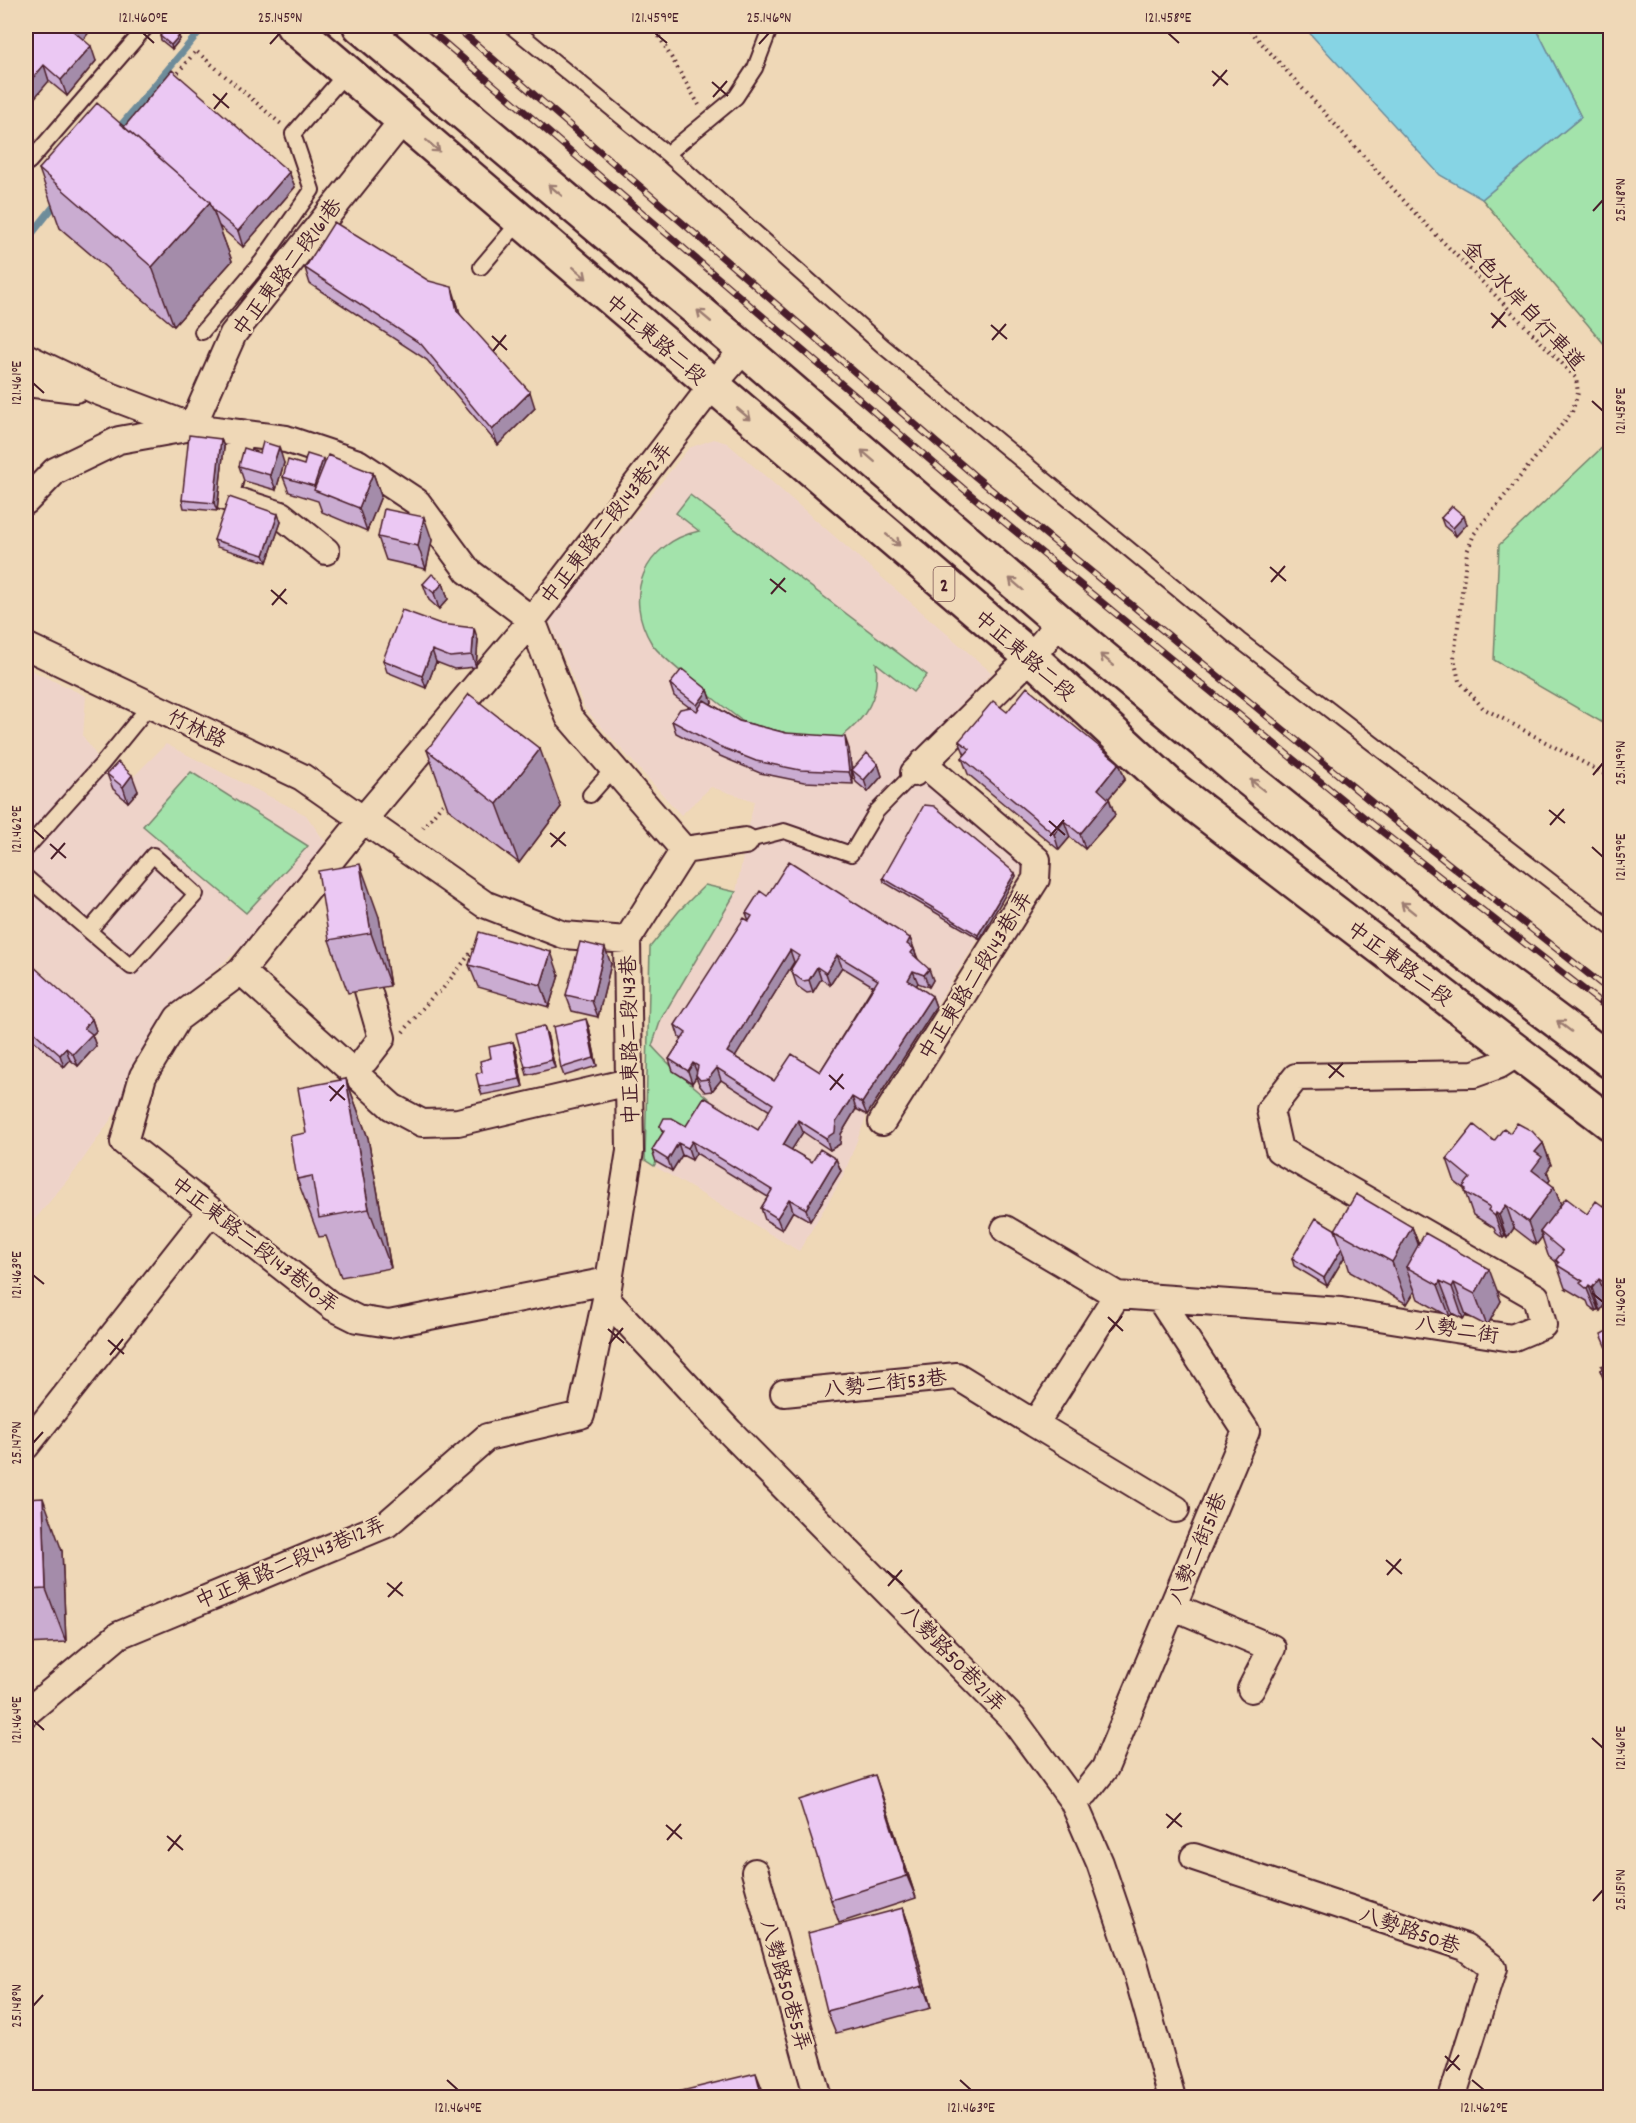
<svg xmlns="http://www.w3.org/2000/svg" width="1636" height="2123" viewBox="0 0 1636 2123" font-family="Dekko,'LXGW WenKai TC',sans-serif">
  <style>
    .built { fill: #eed3c9 }
    .green { fill: #a3e3ab; stroke: #76816b; stroke-width: 1.5 }
    .water { fill: #86d4e4; stroke: #6e8c9a; stroke-width: 1.5 }
    .lines { fill: none; stroke-linecap: round; stroke-linejoin: round }
    .stream { stroke: #6e8c9a; stroke-width: 7 }
    .lane-casing { stroke: #4a1f2b; stroke-width: 18 }
    .street-casing { stroke: #4a1f2b; stroke-width: 30 }
    .primary-casing { stroke: #4a1f2b; stroke-width: 38 }
    .path { stroke: #4a1f2b; stroke-width: 4; stroke-dasharray: 1.5 4.5; stroke-linecap: butt }
    .lane { stroke: #efd8b7; stroke-width: 14 }
    .street { stroke: #efd8b7; stroke-width: 26 }
    .primary { stroke: #efd8b7; stroke-width: 33 }
    .rail-casing { stroke: #4a1f2b; stroke-width: 7 }
    .rail { stroke: #efd8b7; stroke-width: 4.5; stroke-dasharray: 14; stroke-linecap: butt }
    .wall { fill: #caacd1; stroke: #4a1f2b; stroke-width: 1.5; fill-rule: evenodd }
    .shaded-wall { fill: #a48caa; stroke: #4a1f2b; stroke-width: 1.5 }
    .building { fill: #ebc8f3; stroke: #4a1f2b; stroke-width: 1.5; fill-rule: evenodd }
    .oneway { stroke: #9c7c71 }
    .ticks { fill: none; stroke: #4a1f2b; stroke-width: 2 }
    .labels { text-anchor: middle; stroke-width: 5; stroke-linejoin: round; paint-order: stroke }
    .shield { fill: #efd8b7; stroke: #7c5655; stroke-width: 1.5 }
    .shield-label { font-size: 20px; font-weight: bold; fill: #4a1f2b }
    .street-label { font-size: 21px; fill: #4a1f2b; stroke: #efd8b7 }
    .neatline { fill: none; stroke: #4a1f2b; stroke-width: 2 }
    .ticks-label { font-size: 15px; text-anchor: middle; fill: #4a1f2b }
  </style>
  <rect width="100%" height="100%" fill="#efd8b7"/>
  <filter id="ink" filterUnits="userSpaceOnUse"><feTurbulence type="fractalNoise" baseFrequency=".0167" numOctaves="2"/><feDisplacementMap in="SourceGraphic" scale="12" xChannelSelector="R" yChannelSelector="G"/><feConvolveMatrix kernelMatrix="1 2 1 2 8 2 1 2 1" color-interpolation-filters="sRGB"/></filter>
  <g filter="url(#ink)">
    <path class="built" d="M714 439 727 443 992 673 905 762 914 773 1025 865 866 1117 843 1177 799 1251 654 1166 697 1089 673 1071 652 1046 661 1019 736 892 754 801 711 787 681 815 585 709 549 620 689 448Z
      M26 668 86 696 83 736 102 764 134 776 166 744 306 815 326 843 264 926 164 1016 124 1100 75 1171 26 1230Z"/>
    <path class="green" d="M1535 26H1610V351L1482 199 1581 117Z
      M1610 440V727L1494 660 1499 545Z
      M690 495 927 675 913 692 876 663C880 697 866 719 840 738 824 738 773 739 762 734 747 727 660 657 652 644 622 596 644 543 699 531L676 513Z
      M191 772 308 846 246 913 143 826Z
      M705 885 736 892 661 1019 652 1046C670 1067 689 1082 710 1100L688 1137 668 1143 654 1166 645 1160 650 947 679 911Z"/>
    <path class="water" d="M1303 26H1535L1581 117 1482 199 1440 175Z"/>
    <g class="lines">
      <path class="stream" d="M117 130 204 26
        M26 241 58 201"/>
      <g class="lane-casing">
        <path id="lane" d="M511 26 667 154 884 347 1239 640 1610 927
          M667 154 736 97 755 68 771 26
          M26 162H29L147 26
          M481 267 520 221
          M202 332 262 261 312 190 293 134 347 72
          M590 795 613 769
          M745 841 784 831 851 854 876 812 914 773
          M26 849 102 764 150 705
          M26 877 131 967 196 894 153 855 89 931"/>
      </g>
      <g class="street-casing">
        <path id="street" d="M26 357 97 391 192 427 286 439 358 463 417 502 468 571 532 620 362 821 241 971
          M26 383 76 389
          M192 427 233 334 403 120
          M242 433 225 497 281 515 326 551
          M26 501 55 471 119 440 192 427
          M26 646 302 777 484 904 564 935 627 940
          M914 773 1031 657 1060 622
          M684 850 569 717 532 620 712 386 744 349
          M365 1060 382 1038 368 990
          M882 1122 1036 879 1037 860 923 763
          M1005 1229 1117 1295 1341 1311 1512 1338 1543 1325 1536 1297 1279 1150 1270 1110 1296 1077 1474 1074 1499 1065 1518 1053
          M608 1281 389 1324 357 1319 333 1307 124 1142 143 1076 178 1018 241 971 392 1107 422 1123 458 1122 629 1082
          M606 1299 730 1432 1013 1719 1073 1801 1100 1863 1135 1966 1172 2098
          M784 1393 957 1376 1035 1424 1117 1295
          M1035 1424 1176 1509
          M26 1446 211 1211
          M1172 1606 1272 1648 1251 1689
          M26 1713 119 1635 387 1524 487 1437 581 1415 606 1299 630 1151 627 940 684 850 745 841
          M1073 1801 1086 1792 1105 1768 1246 1431 1160 1299
          M1194 1857 1465 1947 1493 1968 1452 2098
          M755 1872 818 2098"/>
      </g>
      <g class="primary-casing">
        <path id="primary" d="M293 26 1031 657 1175 790 1610 1123
          M360 26 752 356 1060 622 1250 780 1451 942 1610 1061"/>
      </g>
      <path class="path" d="M653 26 699 105
        M1246 26 1415 213 1576 378 1578 393 1572 412 1474 534 1467 552 1454 658 1459 681 1483 708 1610 777
        M174 77 196 51 281 124
        M423 828 447 798
        M403 1032 434 995 441 991 477 945"/>
      <use href="#lane" class="lane"/>
      <use href="#street" class="street"/>
      <use href="#primary" class="primary"/>
      <g class="rail-casing">
        <path id="rail" d="M425 26 965 490 1371 823 1610 1010
          M455 26 976 477 1391 818 1610 991"/>
      </g>
      <use href="#rail" class="rail"/>
    </g>
    <path class="wall" d="M26 26H89L91 30 83 39 96 61 67 96 49 81Z
      M160 36 180 39 172 49 161 40Z
      M124 127 289 172 295 187 243 247 219 226 232 261 174 326 60 228 39 169Z
      M305 268 457 303 460 314 535 408 498 445 427 360 310 284Z
      M221 439 224 447 217 511 184 508 182 500Z
      M284 463 276 490 244 481 239 466Z
      M304 465 373 473 381 496 367 531 322 512 318 501 289 492 283 477Z
      M1441 518 1467 524 1456 536 1444 526Z
      M281 522 267 562 217 547 214 540Z
      M378 537 432 540 426 569 386 560Z
      M443 583 448 599 439 609 429 600 423 584Z
      M478 640 476 667 454 669 436 662 426 688 387 672 383 660Z
      M670 684 708 690 712 702 711 704 739 721 849 749 853 784 804 782 760 773 720 756 676 733 672 721 689 707 674 696Z
      M1007 712 1119 763 1125 779 1109 798 1115 815 1085 849 1070 837 1059 850 968 774 962 758 965 755 959 741Z
      M427 750 561 807 519 863 448 809Z
      M878 764 882 776 868 792 856 782 852 770Z
      M107 774 138 791 128 802 113 789Z
      M1015 873 1016 876 980 939 884 882 883 878Z
      M767 896 910 938 918 959 933 980 929 987 918 983 916 985 932 996 936 1007 867 1115 856 1109 841 1134 840 1144 830 1150 803 1132 791 1150 812 1162 836 1159 841 1171 810 1221 793 1211 782 1230 765 1220 761 1208 768 1197 696 1153 692 1160 682 1155 672 1171 656 1162 652 1150 663 1133 660 1126H686L758 1130 770 1111 721 1080 712 1091 705 1092 700 1086 696 1077 692 1083 673 1071 669 1059 682 1039 679 1037 675 1025 749 921 746 913ZM794 962 795 963 791 969 797 986 807 993 813 992 821 979 830 985 842 967 873 986 820 1072 774 1081 735 1057Z
      M379 917 390 986 348 993 329 940Z
      M611 964 598 1017 572 1011 566 995Z
      M26 965 92 1019 96 1031 92 1035 96 1046 78 1066 70 1060 64 1067 30 1037 26 1042Z
      M469 965 559 975 549 1007 478 987Z
      M589 1027 597 1066 564 1076 561 1068Z
      M547 1034 555 1068 527 1075 525 1067Z
      M513 1042 516 1050 523 1087 482 1095 479 1087 482 1072 491 1058Z
      M346 1079 368 1138 391 1268 341 1277 326 1236 319 1237 297 1179 306 1133Z
      M1510 1133 1543 1143 1551 1165 1547 1171 1550 1180 1548 1183 1554 1187 1561 1205 1587 1214 1603 1206 1611 1196V1304L1607 1301 1600 1311 1598 1309 1596 1311 1589 1306 1587 1301 1565 1288 1556 1262 1548 1255 1542 1237 1536 1245 1514 1228 1507 1238 1505 1236 1503 1238 1496 1233 1494 1228 1473 1215 1464 1189 1455 1182 1447 1159 1494 1141Z
      M1412 1227 1419 1245 1501 1301 1487 1326 1466 1315 1463 1319 1452 1313 1450 1317 1418 1299 1415 1291 1407 1304 1350 1272 1345 1256 1327 1286 1294 1266 1292 1258 1335 1230Z
      M1611 1362V1398L1600 1370Z
      M26 1499 62 1551 66 1642 26 1644Z
      M883 1798 916 1898 839 1923 831 1900Z
      M903 1908 911 1931 931 2008 836 2033 827 2011Z"/>
    <path class="shaded-wall" d="M76 26H89L91 30 78 46 72 30Z
      M179 36 180 39 172 49 171 45Z
      M91 46 96 61 67 96 61 80Z
      M44 65 49 81 26 108V86Z
      M289 172 295 187 243 247 238 231Z
      M210 202 232 261 174 326 152 267Z
      M452 287 457 303 463 326 457 311Z
      M530 392 535 408 498 445 492 430Z
      M221 439 224 447 217 511 214 503Z
      M279 447 284 463 276 490 270 475Z
      M323 459 328 474 316 490 314 486Z
      M373 473 381 496 367 531 359 508Z
      M278 514 281 522 267 562 264 555Z
      M1464 516 1467 524 1456 536 1453 528Z
      M424 517 432 540 426 569 418 546Z
      M443 583 448 599 439 609 434 593Z
      M474 628 478 640 476 667 472 655Z
      M432 650 436 662 426 688 422 676Z
      M708 690 712 702 701 717 697 705Z
      M845 737 849 749 853 784 849 772Z
      M540 749 561 807 519 863 497 804Z
      M1119 763 1125 779 1103 805 1098 789Z
      M878 764 882 776 868 792 864 780Z
      M132 775 138 791 128 802 123 787Z
      M1109 799 1115 815 1085 849 1080 834Z
      M1064 821 1070 837 1059 850 1054 834Z
      M360 864 379 917 390 986 371 933Z
      M1015 873 1016 876 980 939 978 935Z
      M910 938 918 961 916 965 907 944Z
      M605 948 611 964 598 1017 592 1001Z
      M790 950 794 962 731 1064 727 1052Z
      M551 952 559 975 549 1007 541 985Z
      M837 955 842 967 830 985 826 973Z
      M817 967 821 979 813 992 809 980Z
      M929 969 933 980 929 987 924 975Z
      M913 971 918 983 912 992 908 980Z
      M932 996 936 1007 867 1115 862 1103Z
      M92 1019 96 1031 92 1035 96 1046 78 1066 73 1054 84 1028Z
      M586 1019 589 1027 597 1066 594 1058Z
      M26 1025 30 1037 26 1042Z
      M544 1026 547 1034 555 1068 552 1060Z
      M513 1042 516 1050 523 1087 520 1079Z
      M66 1048 70 1060 64 1067 60 1055Z
      M693 1063 698 1075H696V1077L692 1083 688 1071Z
      M717 1068 721 1080 712 1091 708 1079Z
      M346 1079 368 1138 391 1268 369 1209Z
      M852 1097 856 1109 841 1134 840 1144 830 1150 826 1138Z
      M798 1120 803 1132 787 1157 783 1145Z
      M692 1141 696 1153 692 1160 688 1148Z
      M678 1143 682 1155 672 1171 668 1160Z
      M1543 1143 1551 1165 1547 1171 1550 1180 1541 1193 1532 1170 1535 1152Z
      M836 1159 841 1171 810 1221 806 1209Z
      M1554 1187 1563 1210 1540 1232 1542 1237 1536 1245 1528 1222Z
      M789 1199 793 1211 782 1230 777 1218Z
      M1506 1205 1514 1228 1507 1238 1499 1215Z
      M1496 1213 1505 1236 1503 1238 1495 1216Z
      M1412 1227 1427 1269 1406 1267 1415 1291 1407 1304 1392 1262Z
      M1342 1248 1345 1256 1327 1286 1324 1278Z
      M1489 1269 1501 1301 1487 1326 1475 1294Z
      M1599 1279 1607 1301 1600 1311 1592 1288Z
      M1440 1281 1452 1313 1450 1317 1438 1285Z
      M1454 1283 1466 1315 1463 1319 1452 1287Z
      M1589 1286 1598 1309 1596 1311 1587 1289Z
      M43 1498 62 1551 66 1642 46 1589Z
      M875 1775 883 1798 916 1898 907 1876Z
      M903 1908 911 1931 931 2008 923 1986Z
      M756 2073 765 2096V2097H762Z"/>
    <path class="building" d="M26 26H76L72 30 91 46 61 80 44 65 26 86Z
      M168 26 179 36 171 45 160 36Z
      M172 70 289 172 238 231 213 210 210 202 124 127Z
      M97 103 210 202 152 267 39 169Z
      M334 222 429 281 452 287 457 311 530 392 492 430 421 344 305 268Z
      M189 435 221 439 214 503 182 500Z
      M263 442 279 447 270 475 239 466 244 448 260 453Z
      M307 454 323 459 314 486 283 477 288 460 304 465Z
      M328 455 373 473 359 508 314 490Z
      M229 497 278 514 264 555 214 540Z
      M1452 506 1464 516 1453 528 1441 518Z
      M384 509 424 517 418 546 378 537Z
      M432 574 443 583 434 593 423 584Z
      M402 610 441 624 474 628 472 655 450 657 432 650 422 676 383 660Z
      M682 669 708 690 697 705 670 684Z
      M1027 687 1119 763 1098 789 1109 799 1080 834 1064 821 1054 834 962 758 970 749 959 741 993 701 1007 712Z
      M469 694 540 749 497 804 427 750Z
      M704 700 739 721 786 733 845 737 849 772 800 770 756 761 716 745 672 721 680 709 691 707 697 711Z
      M867 753 878 764 864 780 852 770Z
      M118 762 132 775 123 787 107 774Z
      M924 805 934 806 1015 873 978 935 883 878Z
      M789 861 910 938 907 944 914 949 911 953 929 969 924 975 913 971 908 980 932 996 862 1103 852 1097 836 1122 835 1132 826 1138 798 1120 783 1145 812 1162 820 1149 836 1159 806 1209 789 1199 777 1218 761 1208 772 1190 692 1141 688 1148 678 1143 668 1160 652 1150 664 1131 660 1126 664 1118H672L686 1126 704 1097 758 1130 773 1104 717 1068 708 1079 700 1080 696 1075 698 1066 693 1063 688 1071 669 1059 686 1033 675 1025 744 918 749 921 752 916 746 913 760 891 767 896ZM790 950 799 956 791 969 793 974 803 981 809 980 817 967 826 973 837 955 878 980 820 1072 792 1054 774 1081 727 1052Z
      M360 864 371 933 329 940 318 871Z
      M479 932 551 952 541 985 469 965Z
      M580 942 605 948 592 1001 566 995Z
      M26 965 29 968 32 965 92 1019 84 1028 92 1034 73 1054 66 1048 60 1055 26 1025Z
      M586 1019 594 1058 561 1068 553 1027Z
      M544 1026 552 1060 525 1067 516 1033Z
      M513 1042 520 1079 479 1087 476 1074 482 1072 480 1061 491 1058 489 1047Z
      M346 1079 369 1209 319 1218 312 1176 297 1179 290 1136 306 1133 298 1088Z
      M1517 1123 1532 1131 1543 1143 1535 1152 1542 1157 1532 1170 1554 1187 1528 1222 1506 1205 1499 1215 1496 1213 1495 1216 1488 1210 1490 1207 1464 1192 1466 1189 1463 1187 1470 1178 1447 1159 1474 1125 1494 1141 1504 1128 1510 1133Z
      M1356 1194 1412 1227 1392 1262 1335 1230Z
      M1610 1196 1611 1287 1599 1279 1592 1288 1589 1286 1587 1289 1580 1283 1583 1281 1557 1265 1559 1263 1556 1260 1563 1251 1540 1232 1566 1198 1587 1214 1596 1201 1603 1206Z
      M1316 1218 1341 1233 1335 1230 1342 1248 1324 1278 1292 1258Z
      M1425 1233 1489 1269 1475 1294 1454 1283 1452 1287 1440 1281 1438 1285 1406 1267Z
      M1611 1329V1357L1601 1334Z
      M1611 1362V1388L1606 1378 1604 1379 1600 1370 1603 1369 1601 1366Z
      M43 1498 46 1589 26 1590V1499Z
      M875 1775 907 1876 831 1900 799 1800Z
      M903 1908 923 1986 827 2011 808 1933Z
      M756 2073 762 2097H657Z"/>
    <defs><path id="oneway-shaft" d="M-6 0H5M1.5-3L5.5 0L1.5 3" fill="none" stroke-width="1.6" stroke-linecap="round" stroke-linejoin="round" transform="scale(1.5)"/></defs>
    <g class="oneway">
      <use href="#oneway-shaft" transform="translate(433 146) rotate(41)"/>
      <use href="#oneway-shaft" transform="translate(555 190) rotate(-140)"/>
      <use href="#oneway-shaft" transform="translate(580 273) rotate(41)"/>
      <use href="#oneway-shaft" transform="translate(704 316) rotate(-140)"/>
      <use href="#oneway-shaft" transform="translate(744 414) rotate(40)"/>
      <use href="#oneway-shaft" transform="translate(868 456) rotate(-139)"/>
      <use href="#oneway-shaft" transform="translate(893 540) rotate(40)"/>
      <use href="#oneway-shaft" transform="translate(1016 584) rotate(-139)"/>
      <use href="#oneway-shaft" transform="translate(1107 660) rotate(-140)"/>
      <use href="#oneway-shaft" transform="translate(1257 785) rotate(-141)"/>
      <use href="#oneway-shaft" transform="translate(1408 908) rotate(-141)"/>
      <use href="#oneway-shaft" transform="translate(1564 1026) rotate(-143)"/>
    </g>
  </g>
  <path class="ticks" d="M143 33 154 43M655 33 667 43M1168 33 1179 43M270 44 280 33M759 44 769 33M1212 71 1228 85M712 82 728 96M1213 86 1227 70M213 94 229 108M713 97 727 81M214 109 227 93M1593 211 1603 200M1491 313 1506 327M991 325 1007 339M1492 328 1505 312M492 336 507 350M992 340 1006 324M493 351 506 335M33 383 44 393M1592 401 1603 411M1270 567 1286 581M770 579 786 592M1271 582 1285 566M271 590 287 604M771 594 785 578M272 605 286 589M1593 775 1603 763M1549 810 1565 823M1049 821 1065 835M1550 825 1564 809M33 829 44 839M550 833 566 846M1050 836 1064 820M50 844 66 858M551 847 565 832M1592 847 1603 857M51 859 65 843M1328 1064 1344 1077M829 1075 844 1089M1329 1078 1343 1063M329 1086 345 1100M830 1090 843 1074M330 1101 344 1085M33 1275 44 1284M1592 1293 1603 1302M1108 1317 1123 1331M608 1329 624 1343M1109 1332 1122 1316M108 1340 124 1354M609 1344 623 1328M110 1355 123 1339M33 1443 43 1432M1386 1560 1402 1574M887 1571 903 1585M1387 1575 1401 1559M387 1583 403 1596M888 1586 902 1570M388 1597 402 1582M33 1720 44 1730M1592 1738 1603 1748M1166 1814 1182 1827M666 1825 682 1839M1167 1828 1181 1813M167 1836 183 1850M667 1840 681 1824M168 1851 181 1835M1593 1901 1603 1890M33 2006 43 1995M1445 2056 1460 2070M1446 2071 1459 2055M447 2080 458 2090M960 2080 971 2090M1472 2080 1484 2090"/>
  <g class="labels">
    <rect class="shield" x="933.5" y="567" width="21" height="34" rx="4.5"/>
    <g class="shield-label">
      <text x="944" y="591">2</text>
    </g>
    <g class="street-label">
      <text transform="translate(287 267) rotate(-53)" y="7">中正東路二段161巷</text>
      <text transform="translate(1524 305) rotate(47)" y="7">金色水岸自行車道</text>
      <text transform="translate(656 339) rotate(41)" y="7">中正東路二段</text>
      <text transform="translate(606 523) rotate(-52)" y="7">中正東路二段143巷2弄</text>
      <text transform="translate(1025 655) rotate(41)" y="7">中正東路二段</text>
      <text transform="translate(197 728) rotate(25)" y="7">竹林路</text>
      <text transform="translate(1400 963) rotate(37)" y="7">中正東路二段</text>
      <text transform="translate(975 975) rotate(-58)" y="7">中正東路二段143巷1弄</text>
      <text transform="translate(629 1040) rotate(-91)" y="7">中正東路二段143巷</text>
      <text transform="translate(255 1244) rotate(38)" y="7">中正東路二段143巷10弄</text>
      <text transform="translate(1457 1329) rotate(9)" y="7">八勢二街</text>
      <text transform="translate(885 1383) rotate(-6)" y="7">八勢二街53巷</text>
      <text transform="translate(1197 1548) rotate(-67)" y="7">八勢二街51巷</text>
      <text transform="translate(290 1562) rotate(-23)" y="7">中正東路二段143巷12弄</text>
      <text transform="translate(954 1658) rotate(46)" y="7">八勢路50巷21弄</text>
      <text transform="translate(1410 1930) rotate(19)" y="7">八勢路50巷</text>
      <text transform="translate(786 1985) rotate(74)" y="7">八勢路50巷5弄</text>
    </g>
  </g>
  <rect width="1636" height="2123" fill="none" stroke="#efd8b7" stroke-width="66"/>
  <rect x="33" y="33" width="1570" height="2057" class="neatline"/>
  <g class="ticks-label">
    <text x="143" y="22">121.460°E</text>
    <text x="280" y="22">25.145°N</text>
    <text x="655" y="22">121.459°E</text>
    <text x="769" y="22">25.146°N</text>
    <text x="1168" y="22">121.458°E</text>
    <text transform="translate(1620 200) rotate(-90)" y="5">25.148°N</text>
    <text transform="translate(16 383) rotate(-90)" y="5">121.461°E</text>
    <text transform="translate(1620 411) rotate(-90)" y="5">121.458°E</text>
    <text transform="translate(1620 763) rotate(-90)" y="5">25.149°N</text>
    <text transform="translate(16 829) rotate(-90)" y="5">121.462°E</text>
    <text transform="translate(1620 857) rotate(-90)" y="5">121.459°E</text>
    <text transform="translate(16 1275) rotate(-90)" y="5">121.463°E</text>
    <text transform="translate(1620 1302) rotate(-90)" y="5">121.460°E</text>
    <text transform="translate(16 1443) rotate(-90)" y="5">25.147°N</text>
    <text transform="translate(16 1720) rotate(-90)" y="5">121.464°E</text>
    <text transform="translate(1620 1748) rotate(-90)" y="5">121.461°E</text>
    <text transform="translate(1620 1890) rotate(-90)" y="5">25.151°N</text>
    <text transform="translate(16 2006) rotate(-90)" y="5">25.148°N</text>
    <text x="458" y="2112">121.464°E</text>
    <text x="971" y="2112">121.463°E</text>
    <text x="1484" y="2112">121.462°E</text>
  </g>
</svg>
